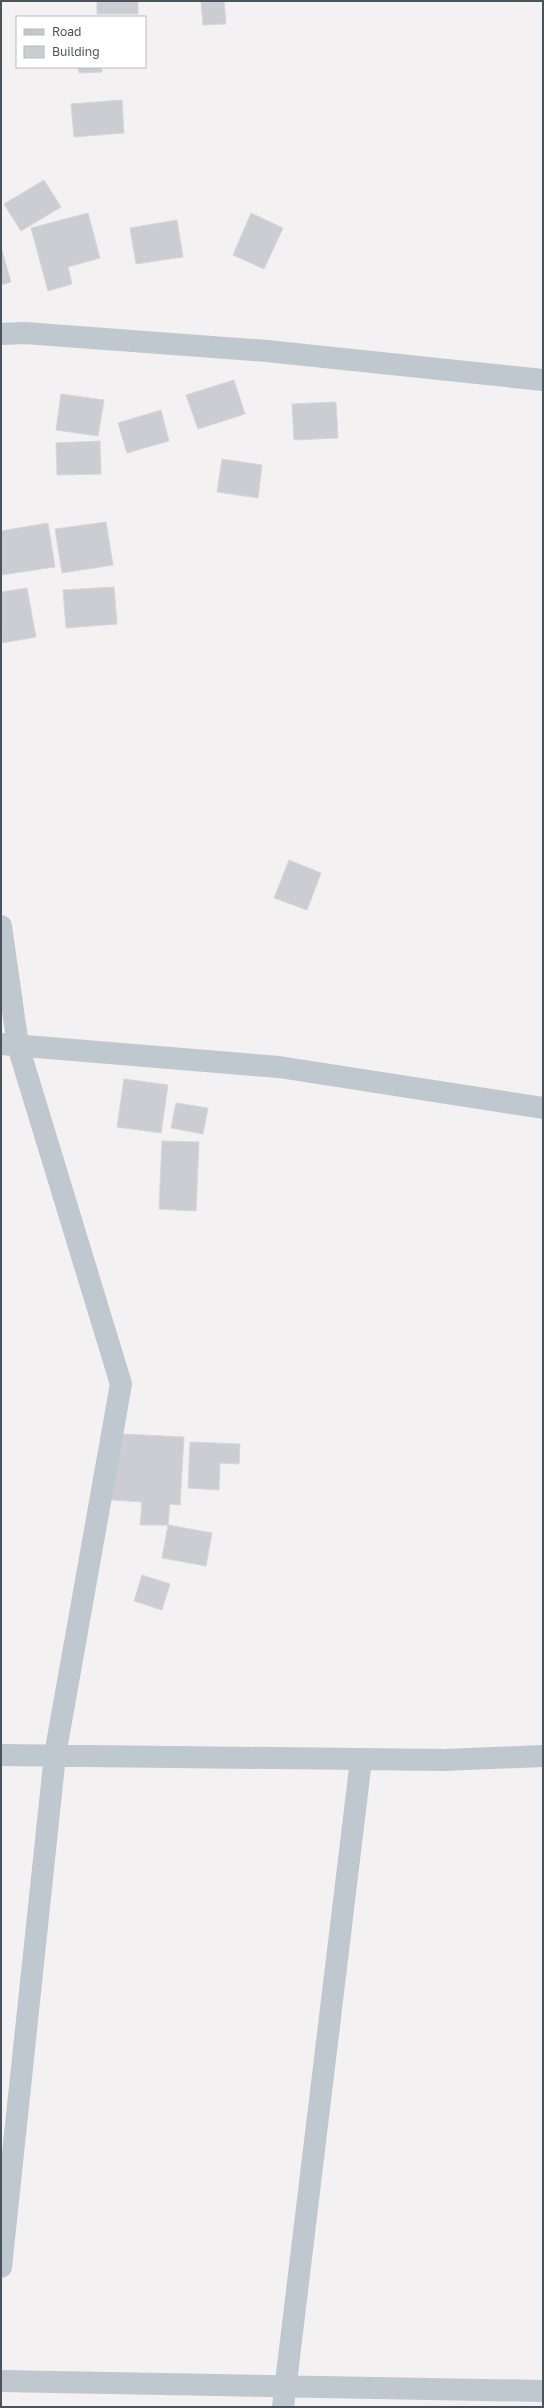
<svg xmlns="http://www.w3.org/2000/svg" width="544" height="2408" viewBox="0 0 544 2408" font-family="'Golos Text',sans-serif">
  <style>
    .building { fill: #cbcdd3; stroke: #d5d7dc }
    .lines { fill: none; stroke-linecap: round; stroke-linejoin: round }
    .street { stroke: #bfc8cf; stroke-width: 22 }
  </style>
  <rect width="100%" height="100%" fill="#f3f1f1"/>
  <path class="building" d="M97 1H138V14H97Z
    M201 1H224L226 24 203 25Z
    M78 67H102V72L79 73Z
    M122 100 124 133 74 137 71 104Z
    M44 180 61 207 21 231 4 204Z
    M88 213 100 258 68 267 72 284 48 291 31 228Z
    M251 213 283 228 264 269 233 255Z
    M177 220 183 257 136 264 130 228Z
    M1 247 11 282 1 285Z
    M234 380 245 414 198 429 186 395Z
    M61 394 104 400 98 436 56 430Z
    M336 402 338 438 294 440 292 404Z
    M161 410 169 441 127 453 118 423Z
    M100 441 101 474 57 475 56 443Z
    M222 459 262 465 258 498 217 492Z
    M106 522 113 565 62 573 55 529Z
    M48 523 55 567 1 575V531Z
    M114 587 117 624 66 628 63 590Z
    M27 588 36 637 2 643 1 592Z
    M289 860 321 873 307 910 274 898Z
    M124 1079 168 1085 161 1133 117 1127Z
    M176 1103 208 1108 203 1134 171 1128Z
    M162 1141 199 1142 196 1211 159 1209Z
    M102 1433 184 1437 180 1505 170 1504 168 1525H140L142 1502 98 1499Z
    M190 1442 240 1444 239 1464 220 1463 219 1490 188 1488Z
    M168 1525 212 1533 206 1566 162 1558Z
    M142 1575 170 1584 162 1610 134 1601Z"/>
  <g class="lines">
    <path class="street" d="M1 334 25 333 267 351 543 380
      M1 926 18 1046 121 1384 55 1755 1 2267
      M1 1044 279 1067 543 1108
      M1 1755 444 1760 543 1756
      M1 2381 543 2391
      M283 2407 361 1760"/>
  </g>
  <rect width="544" height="2408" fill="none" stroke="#49545e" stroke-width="4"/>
  <rect x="16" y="16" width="130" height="52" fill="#ffffff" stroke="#b6bbbf"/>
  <rect x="24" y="29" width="20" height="6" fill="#bfc8cf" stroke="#b6bbbf"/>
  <text x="52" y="36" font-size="12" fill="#49545e">Road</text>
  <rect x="24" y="46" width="20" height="12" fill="#cbcdd3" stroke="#b6bbbf"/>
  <text x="52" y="56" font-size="12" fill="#49545e">Building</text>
</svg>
